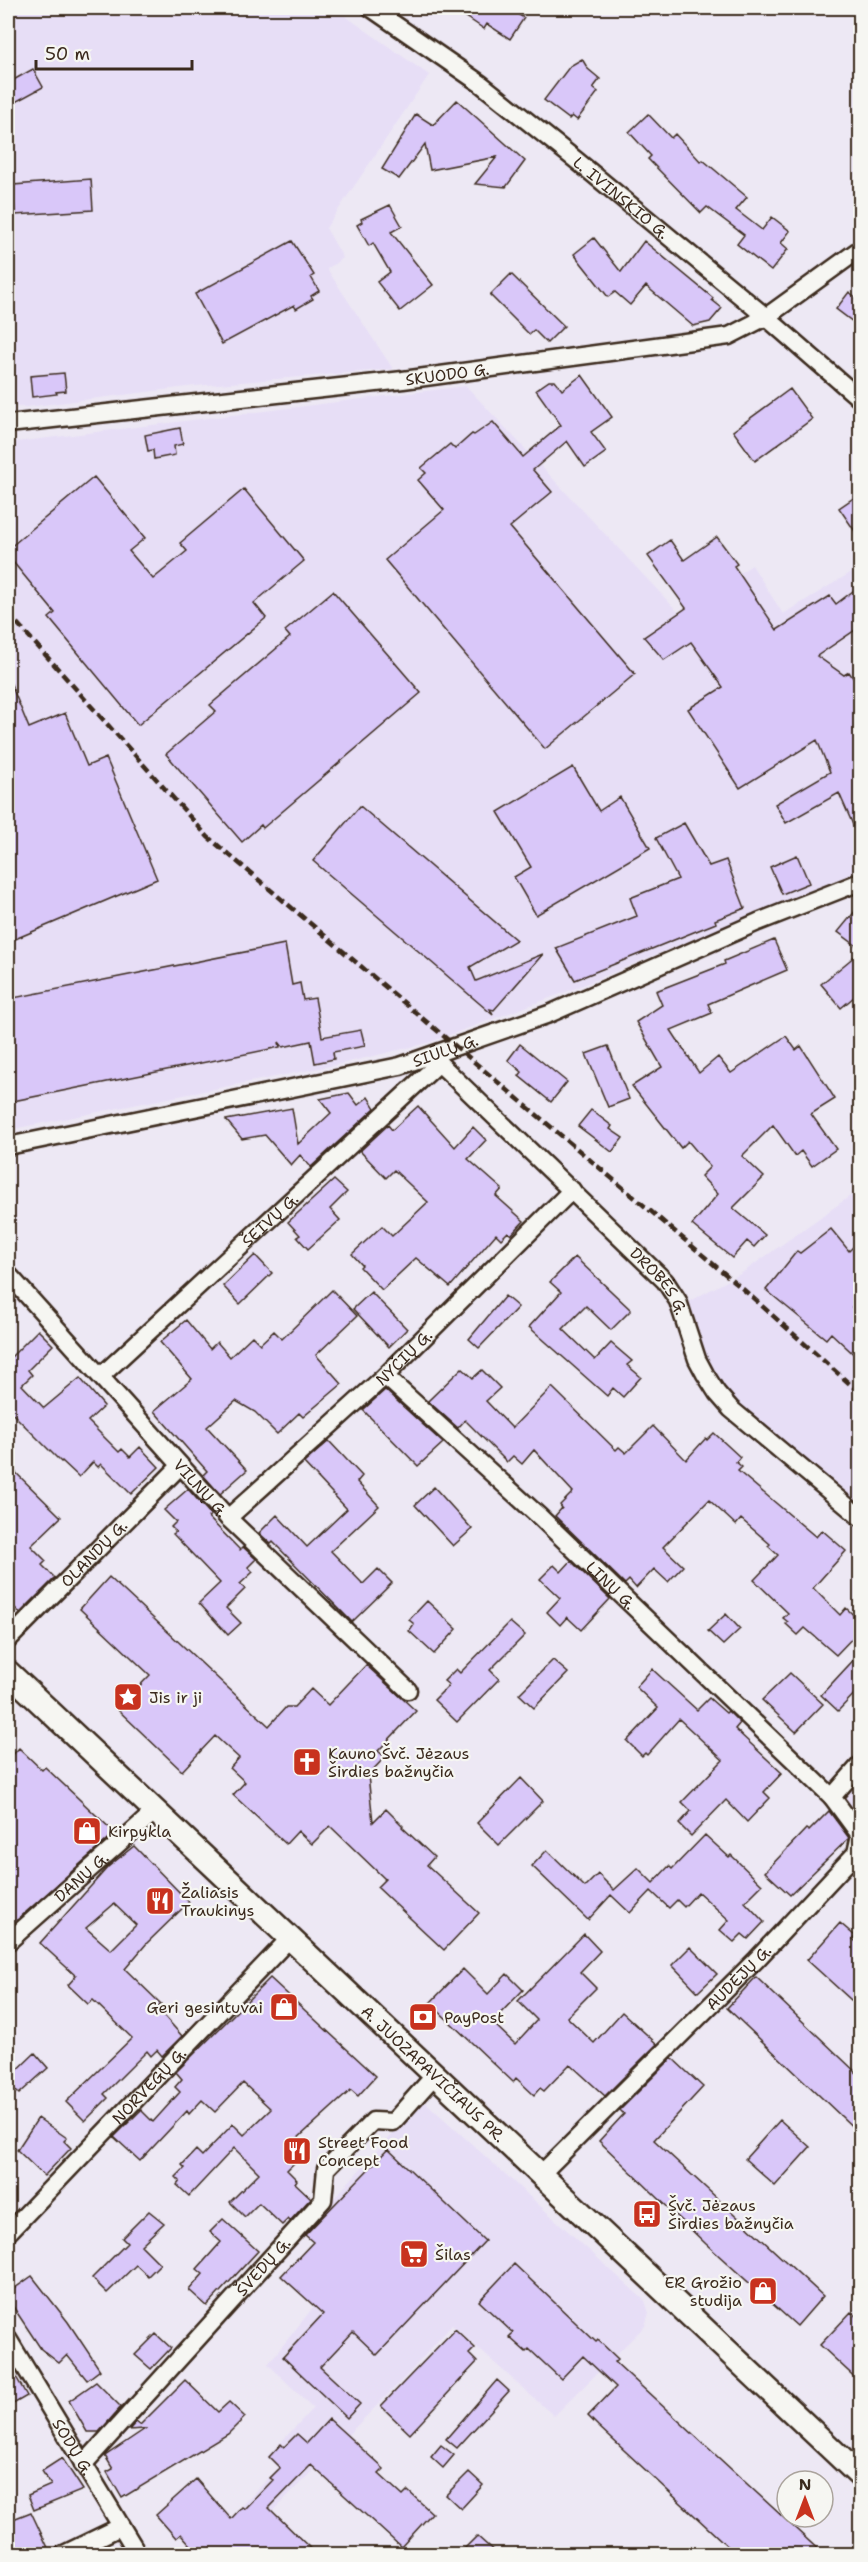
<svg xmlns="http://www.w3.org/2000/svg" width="868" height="2562" viewBox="0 0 868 2562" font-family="'Shantell Sans',sans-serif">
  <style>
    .built { fill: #e7def6 }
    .building { fill: #d9c7f9; stroke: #3b2a1e; stroke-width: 1.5; fill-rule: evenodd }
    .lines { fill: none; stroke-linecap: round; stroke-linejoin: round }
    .minor-casing { stroke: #3b2a1e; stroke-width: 21 }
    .secondary-casing { stroke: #3b2a1e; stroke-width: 27 }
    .minor { stroke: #f6f6f2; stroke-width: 16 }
    .secondary { stroke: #f6f6f2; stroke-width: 22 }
    .rail { stroke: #3b2a1e; stroke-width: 4.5; stroke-dasharray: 9 4.5; stroke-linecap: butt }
    .labels { text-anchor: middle; stroke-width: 4.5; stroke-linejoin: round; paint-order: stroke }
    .street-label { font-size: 16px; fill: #3b2a1e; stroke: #f6f6f2 }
    .poi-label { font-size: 16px; fill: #3b2a1e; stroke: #f6f6f2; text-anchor: start }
  </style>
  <rect width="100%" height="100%" fill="#ede8f4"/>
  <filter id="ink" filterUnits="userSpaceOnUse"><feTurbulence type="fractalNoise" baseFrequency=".0167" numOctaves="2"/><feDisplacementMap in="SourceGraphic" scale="12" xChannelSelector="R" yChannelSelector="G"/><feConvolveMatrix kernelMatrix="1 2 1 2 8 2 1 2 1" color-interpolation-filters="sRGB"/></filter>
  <g filter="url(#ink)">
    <path class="built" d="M8 8H334L429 75 326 228 343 258 327 269 393 369 195 386 27 407H17L11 400H8Z
      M466 386 679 613 752 565 783 614 860 567V870L566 992 428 1043 340 1064 8 1130V443Z
      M860 1189V1517L769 1442 713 1381 688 1302 742 1273Z
      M860 1765V1822L832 1797Z
      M423 2100 645 2301 649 2313 645 2326 554 2416 452 2325 409 2373 241 2543 211 2539 278 2468 267 2457 313 2408 268 2364 354 2256 316 2218Z"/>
    <path class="building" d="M453 8H508L524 18 510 39 487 24 484 29Z
      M582 59 588 69 600 79 593 88 598 92 577 120 572 116 569 119 544 100 570 66Z
      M33 69 43 87 8 106V83Z
      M457 100 525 161 506 187 475 184 497 157 430 170 425 144 399 179 382 169 416 114 433 125Z
      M648 114 671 138 675 134 701 162 703 160 747 197 736 210 762 230 772 217 790 231 781 243 788 249 771 271 737 244 744 235 707 207 701 213 648 159 651 156 629 132Z
      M91 179 93 210 15 215 13 185Z
      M390 205 402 226 391 232 433 285 400 311 377 282 390 272 373 243 369 246 357 225 362 222 361 219Z
      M594 238 621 272 644 241 713 298 712 300 722 308 710 322 693 326 646 286 630 305 615 292 608 297 574 254Z
      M292 241 314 275 311 277 319 291 311 296 313 299 296 309 294 305 222 344 195 294Z
      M511 274 564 326 547 343 534 330 529 334 490 295Z
      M849 292 861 301V328L836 309Z
      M64 373 66 391 56 392 57 394 32 397 30 376Z
      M582 375 612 417 591 432 606 452 585 467 567 441 533 470 552 492 510 527 635 674 545 749 385 560 444 510 418 480 426 473 421 468 450 444 455 449 472 434 474 435 493 422 523 457 561 425 536 390 549 381H555L562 390Z
      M790 389 812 419 755 461 733 431Z
      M180 428 183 444 174 446 175 455 154 459 153 450 148 451 145 435Z
      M94 477 145 538 129 551 153 579 187 551 180 543 244 489 304 561 254 603 266 618 138 725 49 618 55 613 8 556V549Z
      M861 493V540L839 508Z
      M717 537 737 564 734 566 777 630 830 596 836 604 861 585V626L817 656 844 675 849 672 861 689V843L839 793 786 823 775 804 830 772 817 740 740 788 688 709 723 687 691 642 664 660 644 637 686 608 648 556 670 540 684 560Z
      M333 591 421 693 263 828 261 825 242 842 166 754 216 711 210 705 290 637 285 631Z
      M8 677 29 728 65 713 87 766 106 758 157 879 8 942Z
      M573 767 599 811 620 797 650 848 536 915 514 877 531 867 498 812Z
      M360 806 516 940 470 967 476 981 543 954 494 1010 490 1009 493 1015 313 861Z
      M684 823 709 866 726 860 745 908 715 920 716 923 575 980 556 948 637 916 630 898 678 879 656 838Z
      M797 855 809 883 782 894 770 867Z
      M861 904V949L838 932Z
      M774 940 787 970 708 1004 712 1013 671 1030 699 1073 718 1057 731 1073 786 1036 796 1050 801 1046 835 1099 811 1114 836 1149 812 1166 801 1151 795 1156 773 1125 742 1156 764 1177 733 1208 765 1235 754 1247 747 1241 732 1258 692 1225 718 1194 701 1176 710 1167 688 1141 681 1148 632 1086 662 1067 636 1022 662 1005 656 991 725 964 724 961Z
      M285 944 292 985 300 983 303 1000 315 998 322 1037 361 1030 365 1046 333 1052 334 1059 315 1063 311 1041 283 1047 279 1042 280 1047 8 1102V999Z
      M861 951V991L841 1008 821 984Z
      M520 1044 567 1082 551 1102 519 1076 522 1072 508 1060Z
      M608 1046 629 1099 608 1107 586 1054Z
      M349 1093 358 1105 368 1097 375 1108 311 1167 300 1155 291 1165 265 1135 242 1139 226 1120 292 1108 298 1144 331 1113 320 1099Z
      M418 1106 455 1147 473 1127 486 1140 468 1159 502 1189 496 1196 524 1221 511 1235 508 1232 501 1239 496 1234 450 1287 416 1258 382 1290 360 1267 362 1265 352 1254 382 1226 392 1236 428 1202 394 1170 386 1178 360 1151 388 1125 392 1130Z
      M591 1110 612 1126 610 1129 623 1138 612 1152 578 1126Z
      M334 1180 347 1192 330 1209 340 1220 308 1249 297 1237 300 1235 288 1222Z
      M831 1229 849 1251 861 1239V1299L852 1307 861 1315V1361L831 1333 826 1339 766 1290 797 1251 800 1253Z
      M255 1255 272 1273 240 1304 223 1286Z
      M575 1257 631 1310 611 1330 586 1306 563 1329 595 1360 611 1343 632 1361 627 1365 641 1377 623 1397 613 1388 607 1396 529 1327 561 1292 550 1282Z
      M332 1290 357 1316 316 1355 342 1384 303 1417 299 1413 277 1434 255 1412 236 1401 207 1427 247 1470 220 1494 203 1475 207 1471 154 1411 192 1379 160 1342 186 1320 210 1349 217 1342 230 1357 252 1336 260 1344 274 1331 282 1339Z
      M371 1292 407 1329 389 1347 353 1309Z
      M505 1296 518 1307 479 1348 469 1339Z
      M38 1330 53 1345 28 1370 32 1375 22 1385 44 1408 80 1378 104 1406 88 1421 119 1452 122 1449 130 1457 140 1447 159 1467 131 1494 101 1464 98 1467 93 1462 79 1477 62 1461 61 1462 8 1409V1360Z
      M462 1368 473 1378 482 1370 500 1388 486 1401 512 1428 552 1387 616 1450 619 1447 626 1453 653 1426 686 1460 706 1438 707 1440 714 1433 740 1457 736 1462 742 1467 738 1471 816 1537 822 1530 846 1551 813 1588 840 1615 846 1608 861 1622V1629L836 1655 805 1628 798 1635 786 1624 788 1622 783 1618 788 1613 754 1580 778 1555 768 1546 770 1544 741 1519 736 1525 709 1500 663 1547 683 1566 668 1582 654 1569 636 1588 629 1580 625 1584 555 1516 562 1508 560 1505 573 1492 534 1450 522 1464 513 1456 507 1462 465 1420 458 1428 428 1401Z
      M385 1390 443 1443 418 1466 363 1410Z
      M329 1441 362 1476 357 1482 379 1506 331 1551 363 1584 378 1569 392 1583 352 1622 273 1542 271 1544 259 1533 277 1515 307 1547 347 1509 304 1463Z
      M8 1465 61 1517 31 1546 46 1561 42 1565 55 1578 20 1613 8 1601Z
      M434 1487 472 1529 453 1546 415 1505Z
      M188 1489 211 1515 208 1517 240 1550 243 1547 256 1559 248 1567 253 1572 240 1584 245 1589 226 1608 241 1623 228 1635 199 1603 220 1583 173 1534 176 1532 171 1527 176 1522 164 1510Z
      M571 1561 610 1599 581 1630 567 1617 560 1625 547 1612 560 1598 540 1579 554 1565 561 1572Z
      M109 1577 269 1726 286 1707H294L311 1689 328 1705 366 1665 416 1711 378 1751 385 1757 368 1775 373 1822 386 1809 403 1826 402 1827 434 1857 427 1865 479 1913 444 1950 377 1887 385 1879 330 1826 312 1844 298 1831 286 1844 233 1795 245 1782 230 1768 239 1758 215 1736 182 1771 117 1709 150 1675 80 1609Z
      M427 1601 457 1629 434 1654 409 1631 414 1624 409 1620Z
      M726 1614 740 1629 723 1645 708 1631Z
      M510 1622 525 1635 490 1670 499 1679 457 1722 434 1700 449 1685 444 1681 456 1669 460 1673Z
      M861 1652V1687L838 1711 821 1695Z
      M553 1660 568 1673 534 1708 519 1694Z
      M652 1669 697 1710 709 1698 726 1713 728 1711 740 1723 735 1729 782 1773 764 1792 770 1798 747 1822 726 1800 691 1836 679 1824 691 1811 682 1802 723 1760 679 1719 647 1755 645 1753 642 1756 627 1741 658 1708 636 1687Z
      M790 1673 823 1704 796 1732 762 1700Z
      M19 1748 42 1770 45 1767 115 1833 8 1928V1760Z
      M521 1778 543 1801 499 1845 477 1823Z
      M829 1811 849 1838 790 1895 765 1872 806 1829 809 1831Z
      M705 1835 729 1857 731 1855 762 1885 745 1902 764 1922 748 1939 742 1934 734 1942 720 1930 729 1920 698 1892 684 1907 677 1900 669 1908 651 1891 630 1913 611 1895 588 1920 532 1866 547 1850 585 1887 598 1874 614 1890 638 1868 653 1883 669 1866 672 1869Z
      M134 1846 189 1902 147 1943 125 1969 161 2004 157 2008 182 2036 162 2056 157 2050 151 2056 147 2051 104 2094 108 2098 85 2121 66 2102 132 2038 93 2000 88 2004 68 1985 76 1976 40 1943 108 1867ZM114 1904 136 1925 111 1950 86 1928Z
      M840 1923 855 1936 853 1939 861 1946V2009L807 1960Z
      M584 1934 600 1951 580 1972 596 1988 567 2017 594 2043 622 2012 657 2044 605 2096 570 2064 544 2091 540 2088 534 2095 516 2078 513 2082 430 2003 463 1969 488 1994 507 1974 523 1990 492 2022 515 2044 537 2020 518 2001Z
      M690 1947 717 1974 698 1992 672 1965Z
      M756 1977 861 2077V2135L727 2008Z
      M270 1978 376 2076 358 2096 351 2090 297 2139 308 2149 287 2170 297 2180 295 2183 311 2198 290 2221 288 2219 282 2225 259 2203 245 2217 230 2202 259 2173 234 2148 189 2196 177 2185 180 2181 176 2177 185 2168 182 2165 196 2150 202 2156 233 2124 244 2135 271 2109 243 2083 215 2112 202 2100 189 2114 187 2111 140 2161 114 2137 141 2110 153 2122 180 2092 175 2087 182 2079 176 2072Z
      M35 2053 48 2068 19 2094 8 2083V2079Z
      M672 2058 703 2087 654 2140 823 2296 797 2326 706 2244 599 2141 624 2114 620 2110Z
      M38 2118 67 2138 64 2141 71 2148 44 2176 17 2150Z
      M780 2120 810 2147 775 2186 745 2159Z
      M388 2149 485 2241 377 2355 353 2332 320 2367 360 2404 347 2418 283 2357 323 2314 281 2276 313 2242 305 2235Z
      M149 2211 164 2223 141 2245 160 2264 148 2276 136 2265 107 2293 92 2278 127 2243 122 2238Z
      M223 2219 258 2251 207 2306 189 2290 203 2274 197 2269 221 2242 210 2232Z
      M514 2264 596 2342 598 2340 618 2359 615 2362 823 2554H736L598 2426 588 2416 616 2387 583 2356 561 2379 529 2349 526 2352 509 2337 513 2333 479 2301Z
      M32 2276 68 2322 100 2370 87 2380 67 2355 59 2363 41 2349 8 2299V2293Z
      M851 2312 861 2321V2383L820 2345Z
      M455 2329 475 2348 469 2354 477 2362 410 2434 381 2406Z
      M156 2334 171 2348 151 2369 135 2355Z
      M8 2363 27 2396 8 2407Z
      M185 2380 218 2412 229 2402 245 2417 228 2434 122 2498 107 2472 113 2469 105 2456 145 2429 129 2430 136 2422 140 2425Z
      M497 2380 509 2391 457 2448 446 2439Z
      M96 2382 121 2407 99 2432H87L69 2401Z
      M329 2419 384 2469 379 2474 403 2496 408 2491 432 2513 401 2547 311 2465 269 2508 316 2554H199L181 2534 176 2538 156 2515 196 2479 231 2519 242 2507 245 2509 273 2480 270 2478 280 2468 269 2457 281 2444 284 2447 297 2434 307 2443Z
      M441 2445 454 2455 443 2468 431 2457Z
      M62 2458 83 2490 34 2510 28 2495 51 2485 42 2471Z
      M469 2472 483 2485 461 2509 446 2495Z
      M31 2512 51 2554H16L8 2536V2521Z
      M477 2536 497 2554H459Z"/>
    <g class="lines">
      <g class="minor-casing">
        <g id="minor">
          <path id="s1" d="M371 8 481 84 576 160 766 317 860 399"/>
          <path id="s2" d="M8 424 403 380 729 336 766 317 860 249"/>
          <path id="s3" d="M436 1054 439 1063 665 1281 678 1301 697 1359 705 1374 717 1393 731 1409 860 1517"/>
          <path id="s4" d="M8 1146 400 1066 549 1014 758 922 860 882"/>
          <path id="s5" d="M8 1274 228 1518 408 1690"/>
          <path id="s6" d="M101 1376 439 1063"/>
          <path id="s7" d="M385 1376 540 1517 832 1797"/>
          <path id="s8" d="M228 1518 385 1376 572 1190"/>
          <path id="s9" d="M8 1640 180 1466"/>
          <path id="s10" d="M8 1942 154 1812"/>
          <path id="s11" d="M540 2175 756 1960 856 1853 860 1835 832 1797 860 1765"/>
          <path id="s12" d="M8 2233 289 1939"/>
          <path id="s13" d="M8 2339 138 2554"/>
          <path id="s14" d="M83 2465 323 2200 326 2169 373 2121 393 2122 434 2076"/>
          <path d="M64 2554 120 2527"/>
        </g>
      </g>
      <g class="secondary-casing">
        <g id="secondary">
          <path id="s15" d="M8 1672 860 2476"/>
        </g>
      </g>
      <use href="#minor" class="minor"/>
      <use href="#secondary" class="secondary"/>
      <path class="rail" d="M8 613 208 837 744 1290 860 1393"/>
    </g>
  </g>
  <defs>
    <g id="sight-square" transform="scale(1.5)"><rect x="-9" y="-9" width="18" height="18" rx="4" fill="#c8321e" stroke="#f6f6f2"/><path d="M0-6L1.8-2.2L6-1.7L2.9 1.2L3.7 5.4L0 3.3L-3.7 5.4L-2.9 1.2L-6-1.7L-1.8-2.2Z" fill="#fff"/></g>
    <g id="church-square" transform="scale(1.5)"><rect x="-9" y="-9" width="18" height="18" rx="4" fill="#c8321e" stroke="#f6f6f2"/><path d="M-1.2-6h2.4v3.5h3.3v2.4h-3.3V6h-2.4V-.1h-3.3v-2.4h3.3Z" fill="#fff"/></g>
    <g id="shop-square" transform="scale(1.5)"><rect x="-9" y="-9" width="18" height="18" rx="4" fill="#c8321e" stroke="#f6f6f2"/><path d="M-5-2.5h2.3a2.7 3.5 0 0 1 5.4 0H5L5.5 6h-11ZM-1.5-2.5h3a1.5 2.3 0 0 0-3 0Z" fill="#fff"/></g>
    <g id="restaurant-square" transform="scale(1.5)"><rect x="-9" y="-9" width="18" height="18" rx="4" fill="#c8321e" stroke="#f6f6f2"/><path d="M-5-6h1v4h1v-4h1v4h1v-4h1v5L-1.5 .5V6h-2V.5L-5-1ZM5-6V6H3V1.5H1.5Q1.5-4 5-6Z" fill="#fff"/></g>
    <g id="bank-square" transform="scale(1.5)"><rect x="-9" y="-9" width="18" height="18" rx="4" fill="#c8321e" stroke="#f6f6f2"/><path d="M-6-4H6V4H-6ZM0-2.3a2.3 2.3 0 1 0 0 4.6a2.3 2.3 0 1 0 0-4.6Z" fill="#fff"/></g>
    <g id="bus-square" transform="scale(1.5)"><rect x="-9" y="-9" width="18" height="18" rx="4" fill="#c8321e" stroke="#f6f6f2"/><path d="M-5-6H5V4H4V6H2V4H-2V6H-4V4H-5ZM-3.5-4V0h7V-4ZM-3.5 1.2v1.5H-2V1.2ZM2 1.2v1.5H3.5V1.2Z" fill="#fff"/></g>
    <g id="supermarket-square" transform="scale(1.5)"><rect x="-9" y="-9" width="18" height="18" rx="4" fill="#c8321e" stroke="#f6f6f2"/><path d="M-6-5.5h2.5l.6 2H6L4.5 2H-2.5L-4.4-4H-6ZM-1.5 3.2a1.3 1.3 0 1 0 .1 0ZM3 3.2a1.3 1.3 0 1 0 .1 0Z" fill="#fff"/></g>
  </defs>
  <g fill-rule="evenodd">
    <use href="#sight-square" x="128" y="1697"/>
    <use href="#church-square" x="307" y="1762"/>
    <use href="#shop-square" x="87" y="1831"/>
    <use href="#restaurant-square" x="160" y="1901"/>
    <use href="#shop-square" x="284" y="2007"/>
    <use href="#bank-square" x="423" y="2017"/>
    <use href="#restaurant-square" x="297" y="2151"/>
    <use href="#bus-square" x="647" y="2214"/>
    <use href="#supermarket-square" x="414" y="2254"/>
    <use href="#shop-square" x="763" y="2291"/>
  </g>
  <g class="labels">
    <g class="street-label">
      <text dy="6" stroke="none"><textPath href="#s1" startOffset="314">L. IVINSKIO G.</textPath></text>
      <text dy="6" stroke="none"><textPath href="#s2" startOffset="442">SKUODO G.</textPath></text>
      <text dy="6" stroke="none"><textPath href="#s4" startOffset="448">SIŪLŲ G.</textPath></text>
      <text dy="6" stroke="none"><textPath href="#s6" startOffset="230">ŠEIVŲ G.</textPath></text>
      <text dy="6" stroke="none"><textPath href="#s3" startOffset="320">DROBĖS G.</textPath></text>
      <text dy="6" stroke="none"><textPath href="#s8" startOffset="238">NYČIŲ G.</textPath></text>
      <text dy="6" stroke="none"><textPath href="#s5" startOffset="288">VILNŲ G.</textPath></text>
      <text dy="6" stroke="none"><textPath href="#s9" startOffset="122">OLANDŲ G.</textPath></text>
      <text dy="6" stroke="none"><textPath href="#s7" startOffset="308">LINŲ G.</textPath></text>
      <text dy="6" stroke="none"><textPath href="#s10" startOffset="98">DANŲ G.</textPath></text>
      <text dy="6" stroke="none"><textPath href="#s11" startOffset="280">AUDĖJŲ G.</textPath></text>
      <text dy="6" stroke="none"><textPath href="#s15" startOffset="585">A. JUOZAPAVIČIAUS PR.</textPath></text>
      <text dy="6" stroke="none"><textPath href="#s12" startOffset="204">NORVEGŲ G.</textPath></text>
      <text dy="6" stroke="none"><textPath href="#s14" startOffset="268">ŠVEDŲ G.</textPath></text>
      <text dy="6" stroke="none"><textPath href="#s13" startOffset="126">SODŲ G.</textPath></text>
    </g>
    <g class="poi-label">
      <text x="149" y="1703">Jis ir ji</text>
      <text x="328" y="1759">Kauno Švč. Jėzaus<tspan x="328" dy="18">Širdies bažnyčia</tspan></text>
      <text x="108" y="1837">Kirpykla</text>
      <text x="181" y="1898">Žaliasis<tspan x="181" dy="18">Traukinys</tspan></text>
      <text x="263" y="2013" text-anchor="end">Geri gesintuvai</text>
      <text x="444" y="2023">PayPost</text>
      <text x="318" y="2148">Street Food<tspan x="318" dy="18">Concept</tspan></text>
      <text x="668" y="2211">Švč. Jėzaus<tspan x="668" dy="18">Širdies bažnyčia</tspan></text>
      <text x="435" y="2260">Šilas</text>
      <text x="742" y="2288" text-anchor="end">ER Grožio<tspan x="742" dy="18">studija</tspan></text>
    </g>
  </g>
  <rect width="868" height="2562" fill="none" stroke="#f6f6f2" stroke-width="30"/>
  <rect x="15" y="15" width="838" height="2532" fill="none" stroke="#3b2a1e" stroke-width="2" filter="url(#ink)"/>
  <g transform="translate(805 2499)"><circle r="28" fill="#f6f6f2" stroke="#aba49d" stroke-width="1.5"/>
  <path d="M0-4.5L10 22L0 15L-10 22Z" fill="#c8321e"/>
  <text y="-9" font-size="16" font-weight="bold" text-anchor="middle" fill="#3b2a1e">N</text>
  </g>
  <path d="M36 60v9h156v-9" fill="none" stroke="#3b2a1e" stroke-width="3"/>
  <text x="45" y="60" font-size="18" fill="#3b2a1e" stroke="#f6f6f2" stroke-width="4.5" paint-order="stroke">50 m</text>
</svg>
